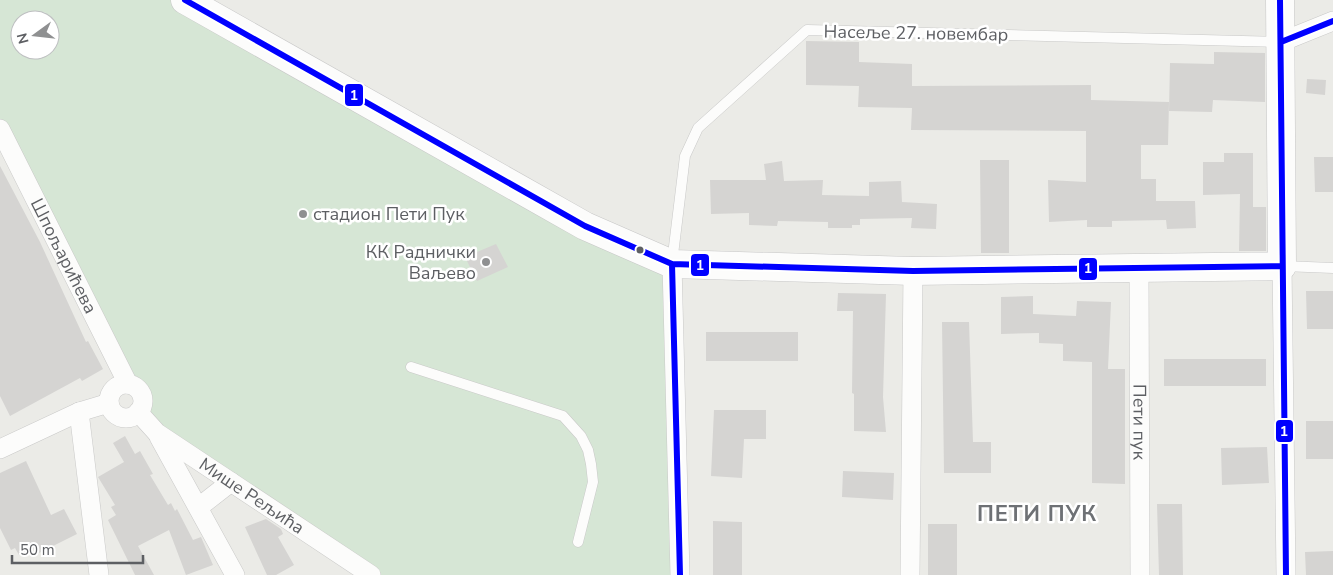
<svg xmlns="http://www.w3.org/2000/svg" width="1333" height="575" viewBox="0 0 1333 575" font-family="'Nunito Sans',sans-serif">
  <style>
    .green { fill: #d6e6d5; fill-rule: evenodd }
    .building { fill: #d5d4d2 }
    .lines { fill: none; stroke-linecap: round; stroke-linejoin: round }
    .lane-casing { stroke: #c9c9c8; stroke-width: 11 }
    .street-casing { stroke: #c9c9c8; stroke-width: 20 }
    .secondary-casing { stroke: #c7c7c7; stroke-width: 29 }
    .lane { stroke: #fcfcfb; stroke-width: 10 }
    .street { stroke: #fcfcfb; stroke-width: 19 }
    .secondary { stroke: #fcfcfb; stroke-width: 28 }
    .bus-1-casing { stroke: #fff; stroke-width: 10 }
    .bus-1 { stroke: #00f; stroke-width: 6 }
    .poi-dot { fill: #8f9091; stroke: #fff; stroke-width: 2 }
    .bus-dot { fill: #5d5f63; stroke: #fff; stroke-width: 2 }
    .labels { text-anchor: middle; stroke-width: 5; stroke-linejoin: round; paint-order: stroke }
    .street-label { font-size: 18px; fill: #5d5f63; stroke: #fff }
    .poi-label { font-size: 18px; fill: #5d5f63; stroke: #fff; text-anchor: start }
    .district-label { font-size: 22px; font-weight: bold; letter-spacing: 1px; fill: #6e7175; stroke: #fff }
    .line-badge { stroke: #fff; stroke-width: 2 }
    .badge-label { font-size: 14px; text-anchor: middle; font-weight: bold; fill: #fff }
  </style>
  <rect width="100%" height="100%" fill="#ebebe7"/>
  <path class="green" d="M0 0H185L672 264 680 575H370L138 412C145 403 143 392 133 386L0 129ZM20 20H50V50H20Z"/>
  <path class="building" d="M806 41 859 42V62L912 64V86L1091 85V100L1169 102 1168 145H1141V179H1156V201H1195L1196 228 1167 229 1166 220 1112 221V227H1087V220L1049 222 1048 180 1086 182V131L911 130 912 108 858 107 859 86 806 85Z
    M1214 52 1265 53V102L1213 100 1212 112 1169 111 1170 63 1214 64Z
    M1307 79 1326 80 1325 95 1306 93Z
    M1224 153H1253V207H1266V251H1239L1240 194 1203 195V162H1224Z
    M1314 157H1333V192H1315Z
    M980 160H1009V253H981Z
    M782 161 784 181 823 180 822 195 869 196V182L901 181 902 202 937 204 936 229 911 228 912 218 860 219V225H852V228H828V222L778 221 777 226 749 225V213L711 214 710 180H766L764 164Z
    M0 166 40 242 86 342 88 341 103 369 82 381 80 378 10 416 0 396Z
    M496 244 508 267 477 281 465 257Z
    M1306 291H1333V329H1307Z
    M838 293 886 294 883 397 886 432 854 431V394L852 393 853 311H837Z
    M1033 296V314L1076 316 1077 301 1111 302 1108 369H1125V484L1092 483V362L1063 361V344L1039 343V333L1001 334V297Z
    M942 322H969L973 442H991V473H944Z
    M706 332H798V361H706Z
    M1164 359H1266V386H1164Z
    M714 410H766V439H744L742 478 711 476Z
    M1306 421H1333V459H1306Z
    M125 436 135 454 140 451 153 474 150 475 168 505 171 503 175 511 177 509 193 540 201 537 213 565 186 575 169 530 138 546 154 575H135L108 520 116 515 111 507 115 505 98 477 124 462 113 443Z
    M1267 447 1269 483 1222 485 1221 448Z
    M26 461 51 515 64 509 77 534 37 554 34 548 19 555 15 548 11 550 0 528V473Z
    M843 471 894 473 893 500 842 497Z
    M1157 504H1182L1183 575H1159Z
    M266 519 281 529 283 534 278 537 294 565 276 575H267L245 527Z
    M713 521 742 522V575H713Z
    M928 524H957V575H928Z
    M1333 551V575H1306L1305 552Z"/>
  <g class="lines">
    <g class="lane-casing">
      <path id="lane" d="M672 263 685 156 698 128 807 30 1280 42
        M1283 266 1333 268
        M411 367 563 416 581 436 588 450 591 464 593 482 578 542"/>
    </g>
    <g class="street-casing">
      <g id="street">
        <path d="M1281 42 1333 21"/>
        <path id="s1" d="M0 129 128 384"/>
        <path d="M672 264 680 575"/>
        <path d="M1282 266 1286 575"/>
        <path id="s2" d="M1139 268 1140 575"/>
        <circle cx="126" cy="401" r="17"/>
        <path d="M79 412 99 575"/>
        <path id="s3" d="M138 412 157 433 371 575"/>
        <path d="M159 437 235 575"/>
        <path d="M0 449 79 412 109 403"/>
        <path d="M199 507 231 482"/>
        <path d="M910 575 913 271"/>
      </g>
    </g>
    <g class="secondary-casing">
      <path id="secondary" d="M185 0 585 226 672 264 913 271 1282 266 1280 0"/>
    </g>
    <use href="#lane" class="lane"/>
    <use href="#street" class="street"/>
    <use href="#secondary" class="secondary"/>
    <g class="bus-1-casing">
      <path id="bus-1" d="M185 0 585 226 672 264 913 271 1282 266
        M1280 0 1286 575
        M1281 42 1333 21
        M672 264 680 575"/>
    </g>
    <use href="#bus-1" class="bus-1"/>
  </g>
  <g class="poi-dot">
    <circle cx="303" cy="214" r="5"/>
    <circle cx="486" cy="262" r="5"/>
  </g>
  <circle class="bus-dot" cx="640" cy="250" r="4.5"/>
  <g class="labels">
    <g class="street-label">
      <text transform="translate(916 33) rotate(1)" y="6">Насеље 27. новембар</text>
      <text dy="6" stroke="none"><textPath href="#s1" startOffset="142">Шпољарићева</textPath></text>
      <text dy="6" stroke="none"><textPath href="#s2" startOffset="154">Пети пук</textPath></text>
      <text dy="6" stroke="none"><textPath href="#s3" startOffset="142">Мише Рељића</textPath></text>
    </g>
    <g class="poi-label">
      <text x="313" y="220">стадион Пети Пук</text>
      <text x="476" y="258" text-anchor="end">КК Раднички<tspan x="476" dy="21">Ваљево</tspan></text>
    </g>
    <g class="district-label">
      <text x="1037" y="521">ПЕТИ ПУК</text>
    </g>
  </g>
  <g class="line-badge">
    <rect x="344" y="83" width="20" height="24" rx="5" fill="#00f"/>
    <rect x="690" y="253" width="20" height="24" rx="5" fill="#00f"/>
    <rect x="1078" y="257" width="20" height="24" rx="5" fill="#00f"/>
    <rect x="1275" y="419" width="19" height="24" rx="5" fill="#00f"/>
  </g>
  <g class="badge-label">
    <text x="354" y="100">1</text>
    <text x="700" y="270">1</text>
    <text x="1088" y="273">1</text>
    <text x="1284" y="436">1</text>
  </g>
  <g transform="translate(35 35) rotate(255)"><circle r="24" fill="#ffffff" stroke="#bebfc1"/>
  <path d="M0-4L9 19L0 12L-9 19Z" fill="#8f9091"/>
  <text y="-8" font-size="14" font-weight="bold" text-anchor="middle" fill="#5d5f63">N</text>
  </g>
  <path d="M12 555v8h131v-8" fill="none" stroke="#5d5f63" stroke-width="2.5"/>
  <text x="20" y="555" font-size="15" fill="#5d5f63" stroke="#ffffff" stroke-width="4" paint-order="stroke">50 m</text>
</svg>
